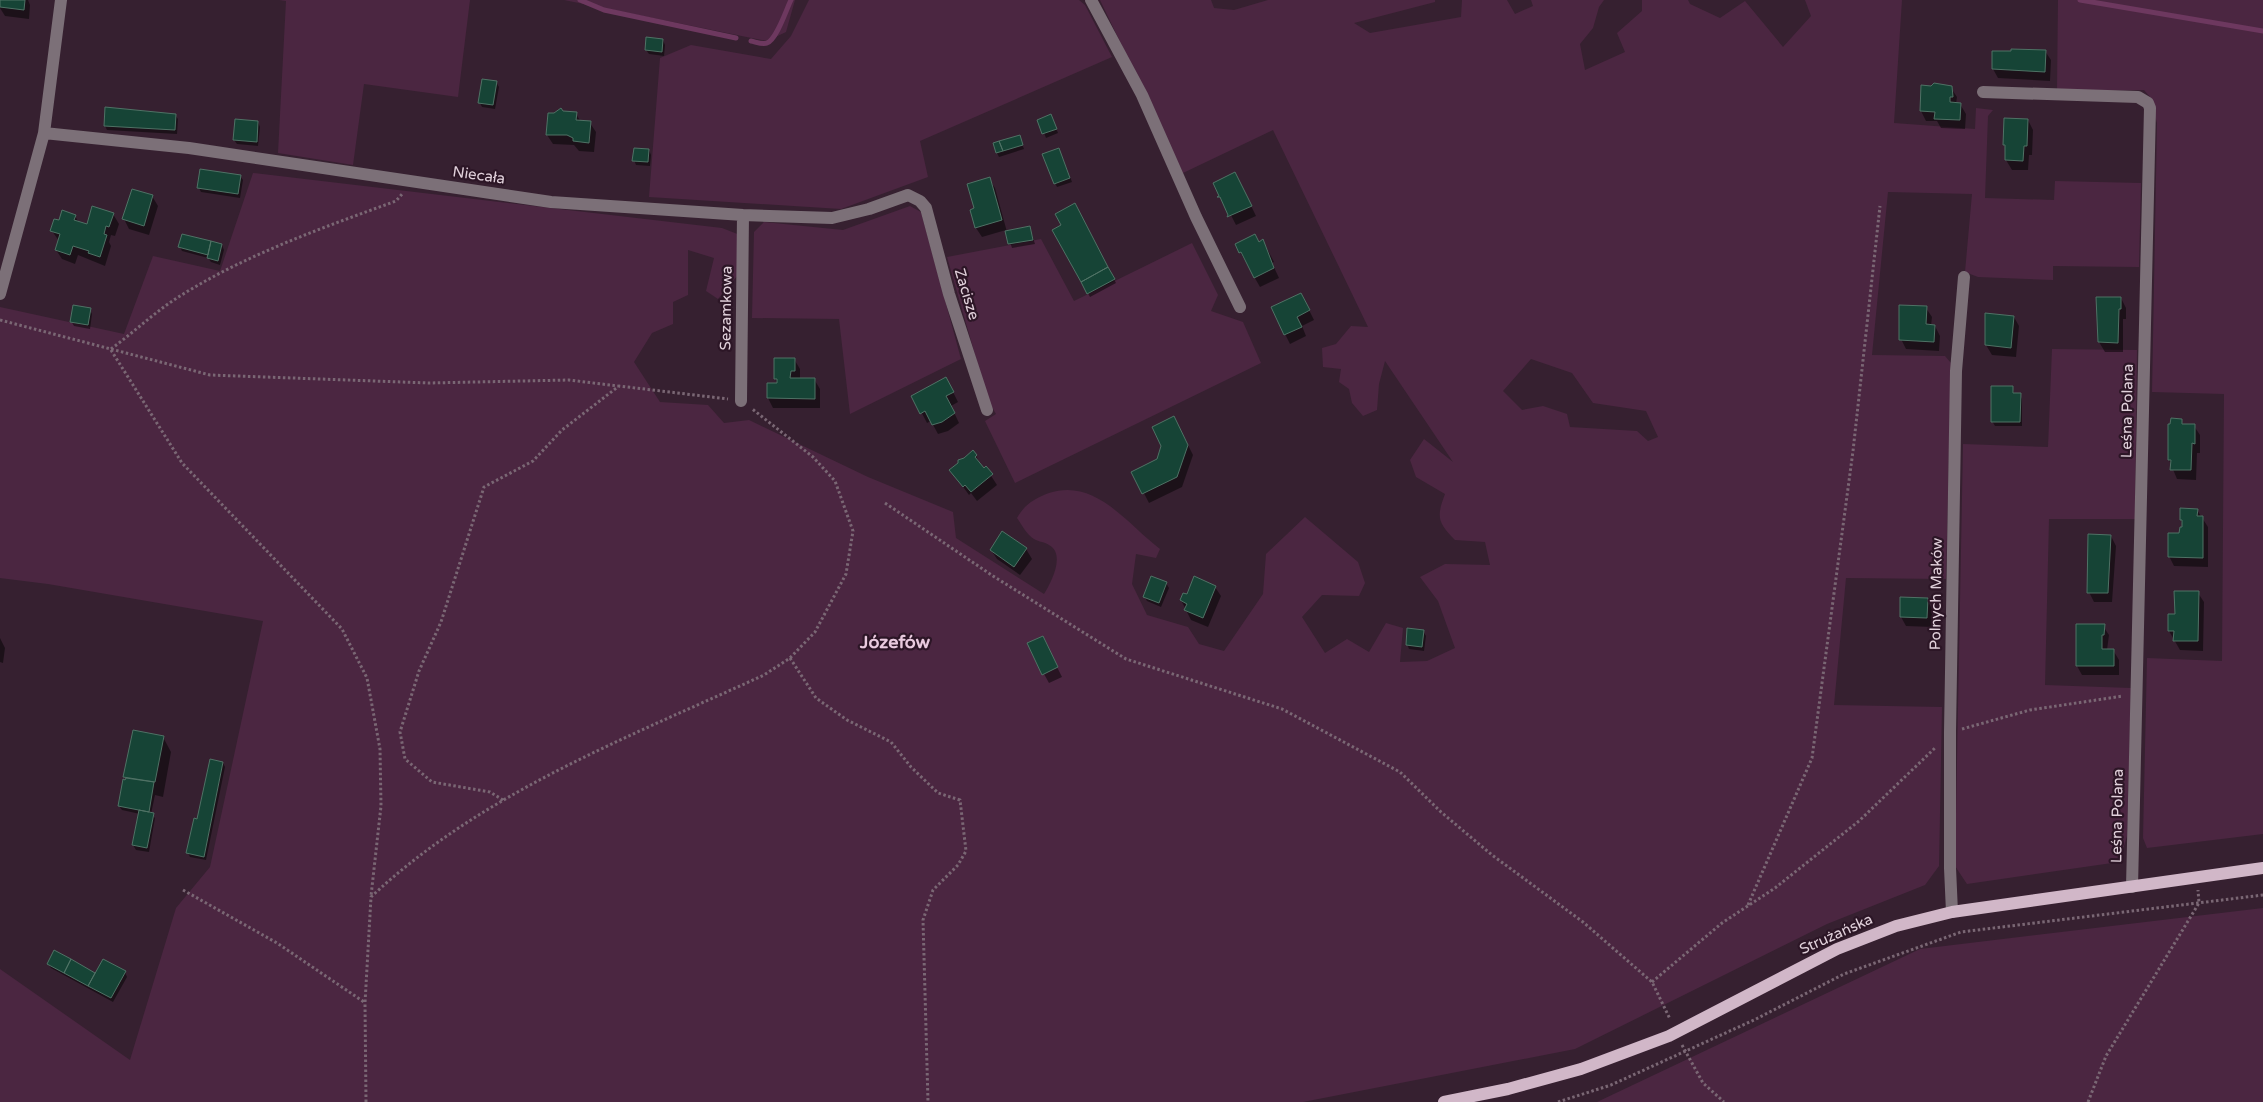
<svg xmlns="http://www.w3.org/2000/svg" width="2263" height="1102" viewBox="0 0 2263 1102" font-family="'Varela Round',sans-serif">
  <style>
    .green { fill: #4b2641; fill-rule: evenodd }
    .shadow { fill: #0007 }
    .lines { fill: none; stroke-linecap: round; stroke-linejoin: round }
    .stream { stroke: #6d385f; stroke-width: 5 }
    .building { fill: #164436; stroke: #4f7265 }
    .path { stroke: #7a6774; stroke-width: 3; stroke-dasharray: 2.5 2.5; stroke-linecap: butt }
    .minor { stroke: #7c7078; stroke-width: 12 }
    .major { stroke: #d1b7c8; stroke-width: 12 }
    .labels { text-anchor: middle; stroke-width: 4.5; stroke-linejoin: round; paint-order: stroke }
    .street-label { font-size: 15px; fill: #e1d1db; stroke: #2c1626 }
    .quarter-label { font-size: 18px; font-weight: bold; fill: #e9cade; stroke: #2c1626 }
  </style>
  <rect width="100%" height="100%" fill="#362030"/>
  <path class="green" d="M279 0H470L458 97 364 84 353 165 278 153 286 1Z
    M564 0H795L786 32 767 41Z
    M809 0H1079L1085 5 1112 57 920 141 928 177 841 209 649 197 660 58 691 45 771 59 791 36Z
    M1100 0H1211L1214 8 1234 10 1268 0H1435V2L1354 23 1370 33 1461 17 1462 0H1507L1515 14 1533 6 1531 0H1604L1599 7 1593 28 1580 44 1585 70 1625 52 1617 33 1642 11V0H1688L1690 4 1720 18 1745 1 1783 47 1811 16 1805 0H1902L1894 123 1975 129 1976 108 1993 110 1988 116 1985 198 2054 200 2055 181 2141 183 2139 267 2053 266V280L1978 277 1965 272 1972 194 1888 192 1872 355 1945 356 1951 363 1946 579 1846 578 1834 705 1942 707 1939 866 1925 885 1827 924 1575 1049 1303 1102H0V969L130 1060 176 908 210 867 263 621 48 584 0 578V307L124 334 153 256 220 271 253 173 722 228 745 237 743 269 718 299 706 291 714 258 688 250V295L673 302V324L652 333 634 362 660 402 708 405 724 423 749 420 868 477 953 512 956 538 1044 594C1051 583 1066 554 1049 545 1045 542 1039 542 1034 539 1027 535 1022 525 1017 518 1024 505 1035 498 1049 493 1096 478 1127 524 1160 549L1156 558 1136 554 1132 584 1147 615 1188 627 1199 644 1224 651 1263 594 1266 554 1305 517 1358 562 1365 583 1359 596 1322 595 1302 617 1325 653 1347 639 1369 652 1386 623 1403 628 1400 662 1427 661 1455 648 1438 601 1420 577 1445 564 1490 565 1485 542 1455 540C1438 522 1436 518 1445 494L1416 477 1410 460 1424 439 1453 462 1385 361 1379 384 1377 410 1363 416 1352 403 1349 389 1339 382 1341 369 1323 367 1322 348 1336 344 1351 326 1368 327 1273 130 1183 173ZM1531 359 1572 373 1593 403 1646 411 1658 437 1648 441 1637 431 1570 427 1567 414 1543 406 1522 410 1503 391Z
    M2058 0H2263V834L2147 848 2143 838 2147 658 2222 661 2224 394 2152 392 2157 123 2150 97 2144 90 2057 91Z
    M910 206 921 212 961 359 850 414 839 319 752 318 754 232 764 222 843 230Z
    M1041 239 1074 301 1192 243 1218 295 1211 311 1243 322 1261 363 1015 483 985 421 996 414 988 400 947 257Z
    M2052 349 2137 350 2135 519H2049L2045 685 2131 688 2127 836 2119 862 1967 884 1955 866 1963 444 2048 447Z
    M2263 908V1102H1597L1920 949Z"/>
  <path class="shadow" d="M0 0H28L30 5 29 19 5 16 0 8Z
    M663 40 665 45 664 56 649 54 646 50Z
    M2045 51 2051 60 2050 81 1998 78 1993 69Z
    M496 82 499 87 495 109 482 107 480 103Z
    M1951 88 1957 97 1956 104H1960L1966 114 1965 129 1941 128 1937 121H1926L1921 111Z
    M106 108 175 115 178 119 177 134 107 130 105 126Z
    M563 112 576 114 581 122 590 123 596 132 594 152 579 151 574 145 553 144 547 135Z
    M1039 120H1053L1058 133 1046 138Z
    M2028 120 2033 130 2032 155H2029L2028 170H2012L2006 160 2007 149 2004 145Z
    M258 122 260 127 258 146 237 144 234 140Z
    M1019 136 1024 149 999 157 997 153Z
    M649 150 651 155 650 166 636 165 634 160Z
    M1061 154 1072 182 1057 187 1055 183Z
    M240 176 243 180 240 198 201 192 199 188Z
    M989 179 995 188 1007 232 1030 228 1035 244 1012 248 1006 230 982 237 976 228Z
    M1240 183 1256 216 1236 225 1215 184Z
    M152 196 158 206 149 235 129 229 124 219Z
    M1074 205 1116 283 1090 297 1054 230 1063 225Z
    M113 214 119 224 115 236 111 235 109 242 111 246 105 266 78 255 75 264 62 259 56 250 59 241 52 231 60 222 75 216 79 223 88 226Z
    M1263 241 1274 262 1272 263 1279 278 1260 287 1236 245Z
    M222 245 224 250 220 265 211 262 208 258 182 251 180 247Z
    M2121 298 2126 308V319H2123V352H2105L2099 342Z
    M1306 304 1314 320 1302 326 1306 336 1290 344 1272 308Z
    M1926 308 1932 317 1931 326H1935L1940 336 1939 351 1906 349 1901 339Z
    M90 310 92 314 90 329 74 326 71 321Z
    M2014 317 2019 326 2016 357 1992 355 1986 345Z
    M794 359 800 369V379H814L820 389V408H773L768 398V385H778L775 379Z
    M2012 387 2015 395H2020L2022 399V426H1995L1992 421Z
    M951 388 958 402 951 406 959 423 948 431 938 434 931 421 927 423 913 396Z
    M2181 420 2184 426H2194L2200 435V453H2197L2196 480 2177 479 2169 460Z
    M1179 427 1193 455 1182 487 1149 503 1133 472 1158 460Z
    M976 456 983 470 986 468 997 485 977 501 971 493 969 495 951 470Z
    M2197 510 2208 527V567L2174 566 2169 556 2183 528 2181 520Z
    M2111 536 2116 546 2112 602H2094L2089 592Z
    M1026 549 1032 559 1020 575 997 559 991 550Z
    M1166 583 1169 588 1161 607 1147 601 1144 596Z
    M1215 587 1221 596 1208 627 1191 620 1181 600 1187 596Z
    M2198 593 2204 602 2203 651 2180 650 2169 631 2176 616Z
    M1927 599 1932 609V627L1906 626 1901 617Z
    M2103 626 2109 635 2107 650H2113L2119 660V675H2082L2077 666Z
    M1423 631 1426 636 1424 651 1409 649 1407 644Z
    M0 638 5 648 3 663 0 662Z
    M1047 647 1062 677 1049 683 1044 674Z
    M163 737 171 752 163 797 155 795 151 814 155 818 149 852 136 850 133 845 140 814 122 810 119 806 127 781 125 777Z
    M223 763 225 767 206 860 190 857 188 853Z
    M54 952 95 975 125 972 127 977 113 1002 51 968 48 964Z"/>
  <g class="lines">
    <path class="stream" d="M580 0 604 10 736 38
      M2080 0 2263 31
      M751 41C756 42 763 45 767 43 777 39 786 10 791 0"/>
  </g>
  <path class="building" d="M0 0H25L24 10 0 7Z
    M646 37 663 39 662 52 645 50Z
    M2011 49 2046 50 2045 72 1992 69V51H2011Z
    M482 79 497 81 493 105 478 103Z
    M1934 83 1952 86 1953 97H1950V102L1961 103 1960 120 1934 119 1935 112 1920 111 1921 85 1931 86Z
    M105 107 176 114 175 130 104 126Z
    M561 108 563 111 577 112 576 120 591 121 589 143 573 141V138L567 135H546L548 113H554Z
    M1051 114 1057 129 1042 134 1037 120Z
    M2004 118 2028 119 2027 146H2024L2023 161 2005 160V145H2003Z
    M235 119 258 121 257 142 233 140Z
    M1020 135 1023 145 1003 151 999 141Z
    M999 141 1003 151 996 153 993 143Z
    M634 148 649 149 648 162 632 161Z
    M1059 148 1070 178 1054 184 1042 154Z
    M200 169 241 175 238 194 197 188Z
    M1235 172 1252 206 1227 217 1228 215 1220 197H1217L1219 196 1213 183Z
    M990 177 1002 220 975 228 970 210 974 208 967 184Z
    M132 189 153 195 144 226 122 219Z
    M1075 203 1108 267 1081 282 1052 230 1061 225 1055 214Z
    M92 206 114 213 109 227 106 226 104 234 107 235 100 257 88 253 89 251 73 246 70 255 55 250 60 234 50 231 54 219 59 220 62 210 76 215 74 220 87 224Z
    M1030 226 1033 240 1008 244 1005 231Z
    M182 234 211 241 208 255 178 247Z
    M1255 234 1259 242 1263 239 1274 268 1254 278 1241 252 1239 253 1235 244Z
    M211 241 222 244 218 261 207 258Z
    M1108 267 1115 279 1087 294 1081 282Z
    M1301 293 1310 310 1297 317 1302 327 1284 335 1271 307Z
    M2096 297H2121V309H2119L2118 343 2098 342Z
    M73 305 91 308 88 325 70 322Z
    M1899 305 1927 306 1926 324 1935 325 1934 342 1899 340Z
    M1985 313 2014 316 2011 348 1985 345Z
    M774 358H795V371H791L790 378H815V399L767 398V383H777V379H774Z
    M946 377 954 392 946 396 955 413 942 422 932 425 925 411 920 414 911 396Z
    M1991 386H2013V393H2021L2020 422H1991Z
    M1174 416 1188 445 1177 477 1142 494 1131 472 1157 459 1161 446 1152 427Z
    M2171 418 2182 419V424H2195V444L2192 443 2191 470H2170L2171 460H2168V424H2170Z
    M973 450 977 455 975 457 984 468 986 466 993 474 971 492 965 485 963 487 949 470 958 463V460L964 458Z
    M2180 508 2198 509 2197 516H2203V558L2168 557V533H2179L2180 527H2182V520H2180Z
    M1002 531 1027 548 1014 567 990 550Z
    M2088 534 2111 535 2108 593H2087Z
    M1151 576 1167 582 1159 603 1143 597Z
    M1194 576 1216 586 1203 618 1184 610 1187 604 1180 600 1183 593 1187 594Z
    M2174 591H2199L2198 641H2173L2174 631H2168V614H2175Z
    M1900 597 1928 598 1927 618 1900 617Z
    M2076 624H2105L2104 635H2102V649H2114V666H2076Z
    M1407 628 1424 630 1422 647 1406 645Z
    M1043 636 1058 667 1042 675 1027 643Z
    M133 730 164 736 155 782 123 777Z
    M210 759 223 762 204 857 186 853 194 818 197 819Z
    M126 778 154 782 149 812 118 806 123 779 125 780Z
    M139 810 154 813 147 848 132 845Z
    M54 950 71 959 64 973 47 964Z
    M71 959 95 973 88 986 64 973Z
    M103 959 126 971 111 998 88 986Z"/>
  <g class="lines">
    <path class="path" d="M0 320 210 375 429 383 569 380 618 386
      M111 349C134 332 156 311 180 296 247 254 322 228 396 201L403 193
      M111 350 182 463 342 629 367 678 380 749 381 806 371 896
      M885 503 993 576 1126 659 1282 709 1400 772 1441 812 1492 855 1583 922 1652 982 1670 1019
      M790 658 816 698 847 720 891 742 911 767 938 793 960 800 966 851 958 865 933 890 923 920 928 1102
      M1962 729 2030 710 2123 696
      M503 800 490 792 432 782 405 759 400 732 419 671 441 622 484 487 533 461 562 430 619 386 728 399
      M183 890 277 943 364 1002
      M1748 905 1812 758 1853 451 1880 206
      M1652 982 1722 923 1775 888 1859 821 1936 747
      M1682 1045 1703 1083 1724 1102
      M366 1102 365 1003 371 897C481 793 629 737 764 675L790 658 815 632 846 574 853 531 835 481 813 457 751 408
      M1558 1102 1611 1085 1754 1020 1844 974 1961 932 2263 895
      M2088 1102 2106 1056 2199 903 2198 890"/>
    <path class="minor" d="M1091 0 1142 95 1196 217 1240 307
      M1983 92 2138 97 2148 103 2150 108 2132 887
      M44 133 189 148 551 202 743 215 832 218 869 209 908 195 920 201 926 208 949 294 987 410
      M0 294 44 133 61 0
      M741 401 743 215
      M1952 912 1950 868V732L1956 371 1964 277"/>
    <path class="major" d="M1444 1102 1508 1089 1581 1069 1669 1036 1837 949 1896 926 1952 912 2263 868"/>
  </g>
  <g class="labels">
    <g class="street-label">
      <text transform="translate(479 175) rotate(8)" y="5">Niecała</text>
      <text transform="translate(967 294) rotate(73)" y="5">Zacisze</text>
      <text transform="translate(726 308) rotate(-89)" y="5">Sezamkowa</text>
      <text transform="translate(2127 411) rotate(-89)" y="5">Leśna Polana</text>
      <text transform="translate(1936 594) rotate(-89)" y="5">Polnych Maków</text>
      <text transform="translate(2117 816) rotate(-89)" y="5">Leśna Polana</text>
      <text transform="translate(1836 934) rotate(-24)" y="5">Strużańska</text>
    </g>
    <g class="quarter-label">
      <text x="895" y="648">Józefów</text>
    </g>
  </g>
</svg>
